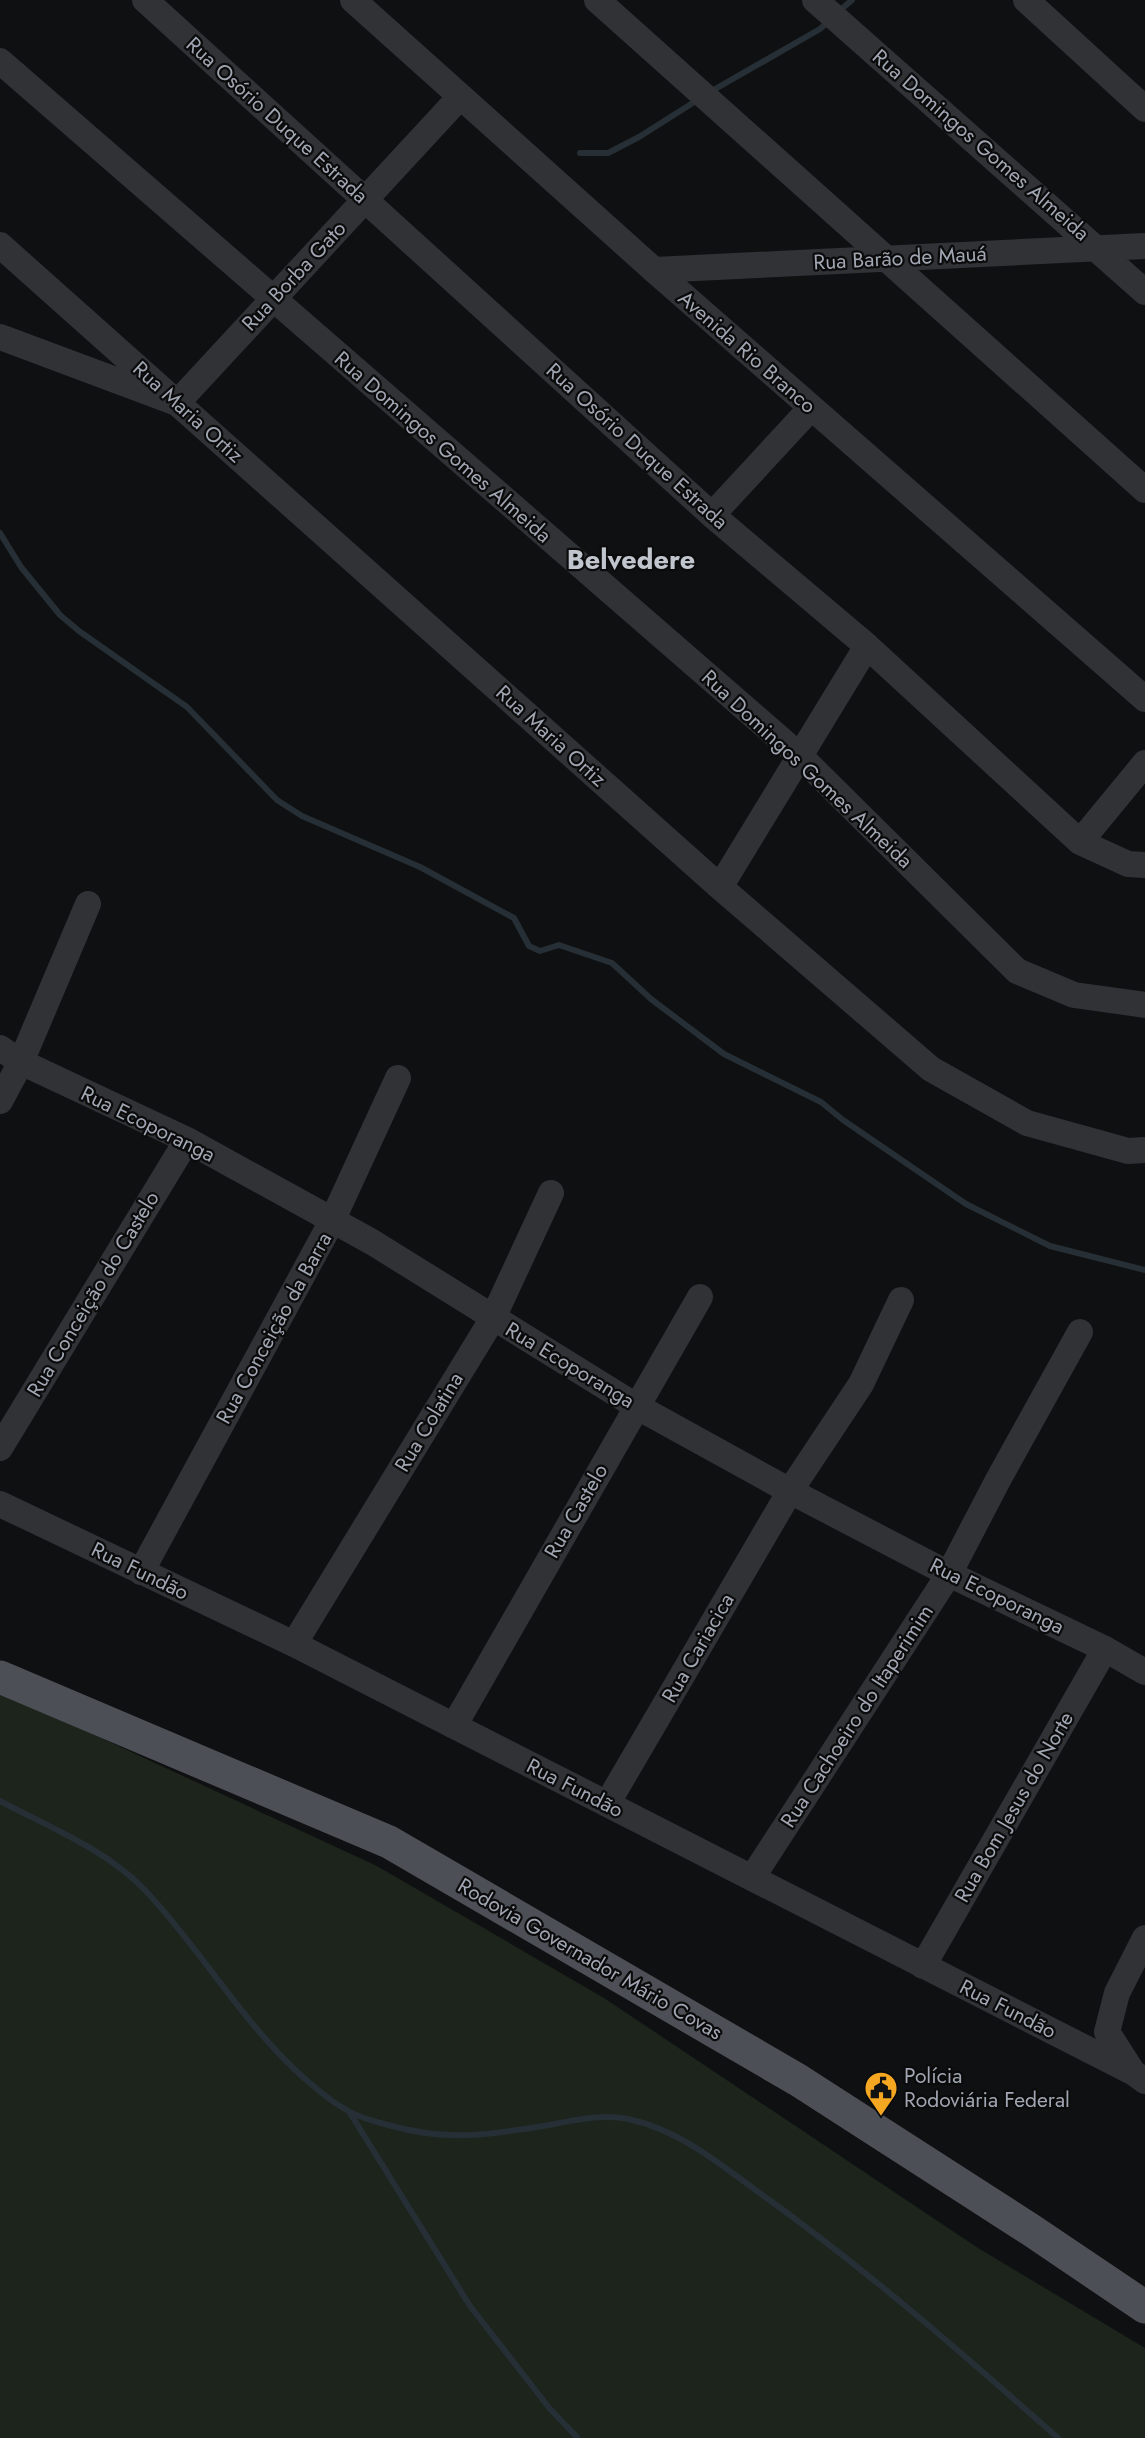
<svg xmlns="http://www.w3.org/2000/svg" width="1145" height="2438" viewBox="0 0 1145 2438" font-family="Jost,sans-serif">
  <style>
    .green { fill: #1c241c }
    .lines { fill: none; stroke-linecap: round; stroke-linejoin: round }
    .stream { stroke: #262f35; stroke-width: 6 }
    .minor { stroke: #303236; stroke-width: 26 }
    .major { stroke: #4c4f55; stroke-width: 33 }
    .labels { text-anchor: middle; stroke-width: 4.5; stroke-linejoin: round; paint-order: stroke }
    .street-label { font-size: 21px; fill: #a0a6b2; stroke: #0b0b0c }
    .poi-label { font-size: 21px; fill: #a0a6b2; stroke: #0b0b0c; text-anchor: start }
    .district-label { font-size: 27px; font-weight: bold; fill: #c1c5ce; stroke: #0b0b0c }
  </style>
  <rect width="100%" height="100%" fill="#0f1011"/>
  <path class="green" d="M0 1691 377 1866 604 1998 978 2248 1145 2348V2438H0Z"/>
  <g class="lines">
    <path class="stream" d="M837 13 852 0
      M710 92 820 29 830 20
      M580 153H608L639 137 699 99
      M0 533 21 567 60 615 79 631 187 707 277 800 302 816 420 867 514 918 529 946 540 951 559 945 612 963 651 999 724 1054 821 1102 843 1120 966 1204 1050 1246 1145 1270
      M0 1801C49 1827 105 1849 144 1889 201 1949 242 2023 304 2078 317 2089 330 2101 345 2109 358 2117 373 2121 388 2125 448 2142 488 2135 549 2125 576 2120 605 2113 632 2120 681 2131 721 2165 761 2194 866 2269 962 2353 1058 2438
      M350 2113 470 2306 550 2409 577 2437"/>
    <path class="minor" d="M145 0 712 515 867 646 1080 842 1128 864 1145 865
      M353 0 654 270 1145 699
      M597 0 1145 490
      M815 0 1145 292
      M1026 0 1145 109
      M0 61 800 756 1017 971 1074 995 1145 1005
      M0 245 720 887 931 1069 1027 1123 1128 1151 1145 1150
      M654 270 1145 246
      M0 337 177 403 460 97
      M712 515 811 408
      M1080 842 1145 763
      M720 887 867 646
      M0 1048 21 1062 187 1140 372 1242 636 1406 790 1491 949 1574 1105 1649 1145 1672
      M0 1101 21 1062 88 904
      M0 1448 187 1140
      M0 1504 294 1644 1134 2073 1145 2081
      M141 1572 332 1221 398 1078
      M294 1644 493 1318 551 1193
      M454 1726 700 1297
      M607 1804 790 1491 861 1384 901 1300
      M752 1878 949 1574 998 1480 1080 1332
      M923 1966 1105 1649
      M1132 2071 1107 2032 1117 1993 1145 1938"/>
    <path class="major" d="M0 1677 389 1842 798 2080 1031 2230 1145 2307"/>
  </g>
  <defs>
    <g id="civic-pin" transform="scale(1.725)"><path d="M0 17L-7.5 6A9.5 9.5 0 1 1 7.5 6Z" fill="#f6a722" stroke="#0b0b0c"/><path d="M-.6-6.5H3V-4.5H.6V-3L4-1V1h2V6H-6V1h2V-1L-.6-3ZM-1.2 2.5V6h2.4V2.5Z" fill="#111"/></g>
  </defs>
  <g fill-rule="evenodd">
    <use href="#civic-pin" x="881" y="2088"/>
  </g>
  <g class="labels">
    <g class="street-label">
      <text transform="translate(277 120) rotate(42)" y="7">Rua Osório Duque Estrada</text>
      <text transform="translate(981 145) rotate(41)" y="7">Rua Domingos Gomes Almeida</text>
      <text transform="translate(900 258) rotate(-3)" y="7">Rua Barão de Mauá</text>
      <text transform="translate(294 276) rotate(-47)" y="7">Rua Borba Gato</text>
      <text transform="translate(747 352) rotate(41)" y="7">Avenida Rio Branco</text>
      <text transform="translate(188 412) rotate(42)" y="7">Rua Maria Ortiz</text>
      <text transform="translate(637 446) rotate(42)" y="7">Rua Osório Duque Estrada</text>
      <text transform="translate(443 447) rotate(41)" y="7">Rua Domingos Gomes Almeida</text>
      <text transform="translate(551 736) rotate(42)" y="7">Rua Maria Ortiz</text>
      <text transform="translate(807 769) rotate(43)" y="7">Rua Domingos Gomes Almeida</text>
      <text transform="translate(148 1124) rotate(26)" y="7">Rua Ecoporanga</text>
      <text transform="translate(93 1294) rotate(-59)" y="7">Rua Conceição do Castelo</text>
      <text transform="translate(274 1328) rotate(-61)" y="7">Rua Conceição da Barra</text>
      <text transform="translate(570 1365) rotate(31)" y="7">Rua Ecoporanga</text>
      <text transform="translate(429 1422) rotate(-59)" y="7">Rua Colatina</text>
      <text transform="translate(576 1511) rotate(-60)" y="7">Rua Castelo</text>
      <text transform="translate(140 1571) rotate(26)" y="7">Rua Fundão</text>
      <text transform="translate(997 1596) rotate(26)" y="7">Rua Ecoporanga</text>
      <text transform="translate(698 1648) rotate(-60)" y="7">Rua Cariacica</text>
      <text transform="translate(857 1716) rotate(-57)" y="7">Rua Cachoeiro do Itaperimim</text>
      <text transform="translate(575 1788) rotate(27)" y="7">Rua Fundão</text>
      <text transform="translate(1014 1807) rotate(-60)" y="7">Rua Bom Jesus do Norte</text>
      <text transform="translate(590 1959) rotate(30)" y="7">Rodovia Governador Mário Covas</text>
      <text transform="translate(1008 2009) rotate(27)" y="7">Rua Fundão</text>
    </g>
    <g class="poi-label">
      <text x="904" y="2083">Polícia<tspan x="904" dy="24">Rodoviária Federal</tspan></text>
    </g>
    <g class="district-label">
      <text x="631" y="569">Belvedere</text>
    </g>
  </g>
</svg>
